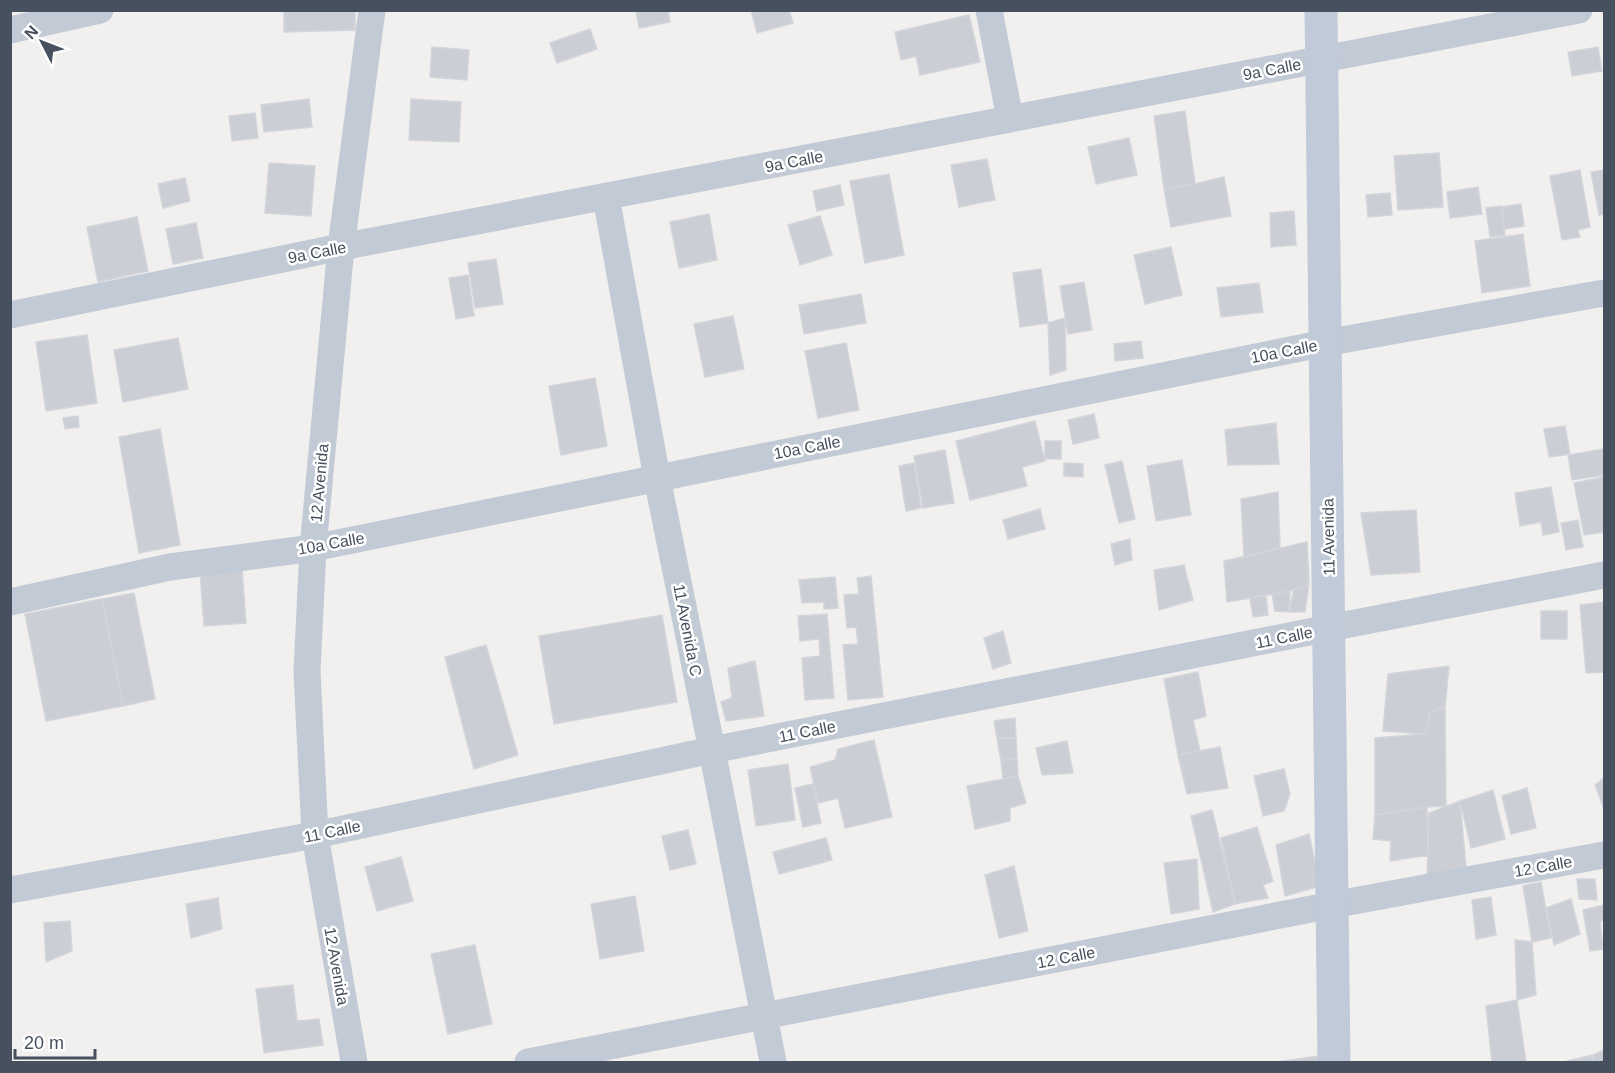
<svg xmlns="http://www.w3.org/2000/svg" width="1615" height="1073" viewBox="0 0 1615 1073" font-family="Arial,sans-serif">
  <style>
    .building { fill: #cbced5; stroke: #d3d5db; stroke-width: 1.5 }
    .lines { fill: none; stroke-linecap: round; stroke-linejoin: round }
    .street { stroke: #c2cad5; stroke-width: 27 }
    .secondary { stroke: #c1cad9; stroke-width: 33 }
    .labels { text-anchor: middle; stroke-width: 5; stroke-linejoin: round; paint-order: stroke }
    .street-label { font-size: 16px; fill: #46505e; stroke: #fff }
  </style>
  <rect width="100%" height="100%" fill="#f2f0ef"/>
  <path class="building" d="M284 10H355V30L284 32Z
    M636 10H668L670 22 639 28Z
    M751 10H789L793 23 757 33Z
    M969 15 980 62 920 75 916 56 901 60 895 32Z
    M590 29 597 49 557 63 550 43Z
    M432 47 469 50 467 80 430 77Z
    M1598 47 1602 71 1572 76 1568 52Z
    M309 99 312 127 264 132 261 105Z
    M411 99 461 102 459 142 409 140Z
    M1185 111 1195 184 1164 189 1154 116Z
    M255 113 258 138 232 141 229 116Z
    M1129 138 1137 175 1096 184 1088 147Z
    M1439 153 1443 207 1398 210 1394 156Z
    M987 159 995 200 959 207 951 165Z
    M269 163 315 166 311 216 265 213Z
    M1580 170 1590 227 1578 230 1580 237 1562 240 1550 176Z
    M1604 170V214L1599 215 1591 172Z
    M889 174 904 255 865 263 850 181Z
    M1224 177 1231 216 1171 227 1164 189 1195 184Z
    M185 178 190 201 163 208 158 184Z
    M840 185 844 205 817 211 813 191Z
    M1478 187 1482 214 1450 218 1447 192Z
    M1390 193 1392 215 1368 217 1366 195Z
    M1521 204 1524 226 1505 229 1502 207Z
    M1501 206 1505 235 1490 237 1486 208Z
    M1294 211 1296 245 1271 247 1270 213Z
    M709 214 717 260 679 268 670 222Z
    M820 216 832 255 800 265 788 225Z
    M137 217 148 271 98 282 87 227Z
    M196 223 203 258 173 264 166 229Z
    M1523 234 1530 286 1482 293 1475 241Z
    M1171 247 1182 295 1145 304 1134 255Z
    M496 259 503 304 475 308 468 263Z
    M1041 269 1048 323 1020 327 1013 273Z
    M468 275 474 316 456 319 449 278Z
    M1084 282 1092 330 1068 334 1060 286Z
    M1259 283 1263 312 1221 317 1217 288Z
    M861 294 866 323 804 334 799 305Z
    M733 316 744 369 705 377 694 324Z
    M1065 318 1066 370 1050 375 1048 323Z
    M87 335 97 403 46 411 36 342Z
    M178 338 188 389 123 402 114 350Z
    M1141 341 1143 358 1115 361 1114 344Z
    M846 343 859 410 818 418 805 351Z
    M595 378 607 446 561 455 549 386Z
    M1094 414 1099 438 1073 444 1068 420Z
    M78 416 79 427 65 429 63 418Z
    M1035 421 1045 461 1022 467 1027 486 970 500 956 441Z
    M1276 423 1279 464 1228 465 1225 430Z
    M1565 426 1570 454 1549 457 1544 429Z
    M160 429 180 545 139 553 119 437Z
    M1045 441H1061V459H1045Z
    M1604 449V475L1572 480 1568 455Z
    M945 450 954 503 923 508 914 456Z
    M1182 460 1191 515 1156 521 1147 466Z
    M1122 461 1135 519 1119 523 1105 465Z
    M914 463 921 508 906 511 899 466Z
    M1064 463 1083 464V477L1064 476Z
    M1604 477V532L1584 535 1574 483Z
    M1551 487 1559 532 1543 535 1541 522 1520 526 1515 493Z
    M1278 492 1280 548 1244 557 1241 499Z
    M1040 509 1045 529 1008 539 1003 520Z
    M1416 510 1420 572 1371 575 1361 513Z
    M1578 520 1583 547 1566 550 1561 523Z
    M1130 539 1132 560 1115 565 1111 544Z
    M1307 542 1309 584 1290 591 1227 602 1224 561Z
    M1184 565 1193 600 1159 610 1154 570Z
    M242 568 246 623 204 626 200 571Z
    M871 576 883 697 848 700 843 645 858 644 856 627 847 628 844 595 859 594 857 578Z
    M835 577 838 608 824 609V602L802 603 799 580Z
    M1309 584 1305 612H1289L1294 589Z
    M1290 591 1289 612 1275 611 1272 594Z
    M134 593 155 699 123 706 102 599Z
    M1266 595 1268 615 1253 617 1250 598Z
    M102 599 123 706 46 721 25 614Z
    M1604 602V672L1586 673 1580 605Z
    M1541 611H1567V639H1541Z
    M827 614 834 698 805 700 802 658 820 656 819 639 800 641 798 616Z
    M662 615 677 702 554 724 539 636Z
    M1003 631 1011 663 993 669 984 638Z
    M486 645 518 755 474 769 445 657Z
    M755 661 764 716 726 721 721 702 732 698 728 668Z
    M1449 666 1445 707 1430 712 1425 734 1383 731 1388 674Z
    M1198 672 1206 716 1193 720 1200 751 1178 755 1164 679Z
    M1445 707 1446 806 1427 807 1375 815V738L1425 734 1430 712Z
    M1015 718 1016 738H997L994 721Z
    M997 738H1016L1017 758 1001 761Z
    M874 740 892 817 845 828 838 798 818 803 810 767 835 760 838 749Z
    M1067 741 1073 773 1042 775 1036 748Z
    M1220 747 1228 788 1187 794 1178 755Z
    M1017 758 1018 776 1003 779 1001 761Z
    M788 764 795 820 756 826 748 770Z
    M1284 769 1290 794 1284 811 1263 816 1254 776Z
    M1018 776 1026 803 1010 808V821L975 829 967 786Z
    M1604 778V809L1595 785Z
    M813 784 821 823 803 827 795 788Z
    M1527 788 1536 828 1511 834 1502 796Z
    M1493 790 1505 839 1471 848 1460 801Z
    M1460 801 1466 867 1427 875 1429 813Z
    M1427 807 1428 855 1390 861 1391 841 1373 839 1375 815Z
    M1212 810 1235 904 1213 912 1191 816Z
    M1257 827 1273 881 1263 885 1268 898 1235 904 1221 838Z
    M688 830 696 864 670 870 662 836Z
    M1309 834 1320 886 1285 896 1276 845Z
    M826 838 832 860 779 874 773 852Z
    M401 857 413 901 377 911 365 867Z
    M1197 859 1199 909 1171 914 1164 863Z
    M1014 866 1028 931 999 938 985 875Z
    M1577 879H1595L1597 900 1579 899Z
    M1541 882 1551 938 1532 942 1523 886Z
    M635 896 644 951 600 959 591 904Z
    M1491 897 1496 935 1476 939 1472 900Z
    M218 898 222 929 191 938 186 904Z
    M1571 899 1580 934 1554 945 1546 908Z
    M1604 905V920L1600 921 1603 949 1590 951 1583 910Z
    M70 921 72 951 46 962 44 923Z
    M1515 940 1532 942 1536 995 1517 1000Z
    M475 945 492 1024 448 1034 431 954Z
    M293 985 297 1021 319 1019 323 1045 264 1053 256 989Z
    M1517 1000 1526 1062H1492L1486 1006Z
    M1604 1050V1062H1594L1593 1055Z
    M1593 1055V1062H1567V1061Z
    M1318 1056 1319 1062H1276Z"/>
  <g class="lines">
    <path class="street" d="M989 10 1010 119
      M10 30 100 10
      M606 197 657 478 712 750 773 1062
      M10 315 341 247 1579 10
      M10 602 170 567 313 548 1325 343 1604 293
      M10 890 315 835 712 750 1329 628 1604 575
      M354 1062 315 835 307 671 313 548 341 247 372 10
      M528 1062 1332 905 1604 855"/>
    <path class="secondary" d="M1321 10 1334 1062"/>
  </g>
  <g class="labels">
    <g class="street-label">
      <text transform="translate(1272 69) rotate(-11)" y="6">9a Calle</text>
      <text transform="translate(794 161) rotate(-11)" y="6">9a Calle</text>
      <text transform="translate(317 252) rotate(-11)" y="6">9a Calle</text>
      <text transform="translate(1284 351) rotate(-11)" y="6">10a Calle</text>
      <text transform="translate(807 447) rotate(-11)" y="6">10a Calle</text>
      <text transform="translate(319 483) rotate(-85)" y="6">12 Avenida</text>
      <text transform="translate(1328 537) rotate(-91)" y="6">11 Avenida</text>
      <text transform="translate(331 543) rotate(-10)" y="6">10a Calle</text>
      <text transform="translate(688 630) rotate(79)" y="6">11 Avenida C</text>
      <text transform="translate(1284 637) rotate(-11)" y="6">11 Calle</text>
      <text transform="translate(807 731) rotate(-11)" y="6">11 Calle</text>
      <text transform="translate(332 831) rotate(-12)" y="6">11 Calle</text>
      <text transform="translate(1543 866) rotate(-10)" y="6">12 Calle</text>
      <text transform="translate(1066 957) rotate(-11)" y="6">12 Calle</text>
      <text transform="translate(337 966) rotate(80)" y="6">12 Avenida</text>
    </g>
  </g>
  <rect width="1615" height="1073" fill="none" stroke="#46505e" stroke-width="24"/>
  <g transform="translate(42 42) rotate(312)" stroke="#ffffff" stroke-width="4.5" paint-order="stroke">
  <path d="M0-4.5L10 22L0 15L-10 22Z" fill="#46505e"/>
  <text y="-9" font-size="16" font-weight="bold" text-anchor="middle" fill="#46505e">N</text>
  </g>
  <path d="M15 1049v9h80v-9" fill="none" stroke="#46505e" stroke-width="3"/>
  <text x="24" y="1049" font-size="18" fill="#46505e" stroke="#ffffff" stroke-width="4.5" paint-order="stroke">20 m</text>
</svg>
